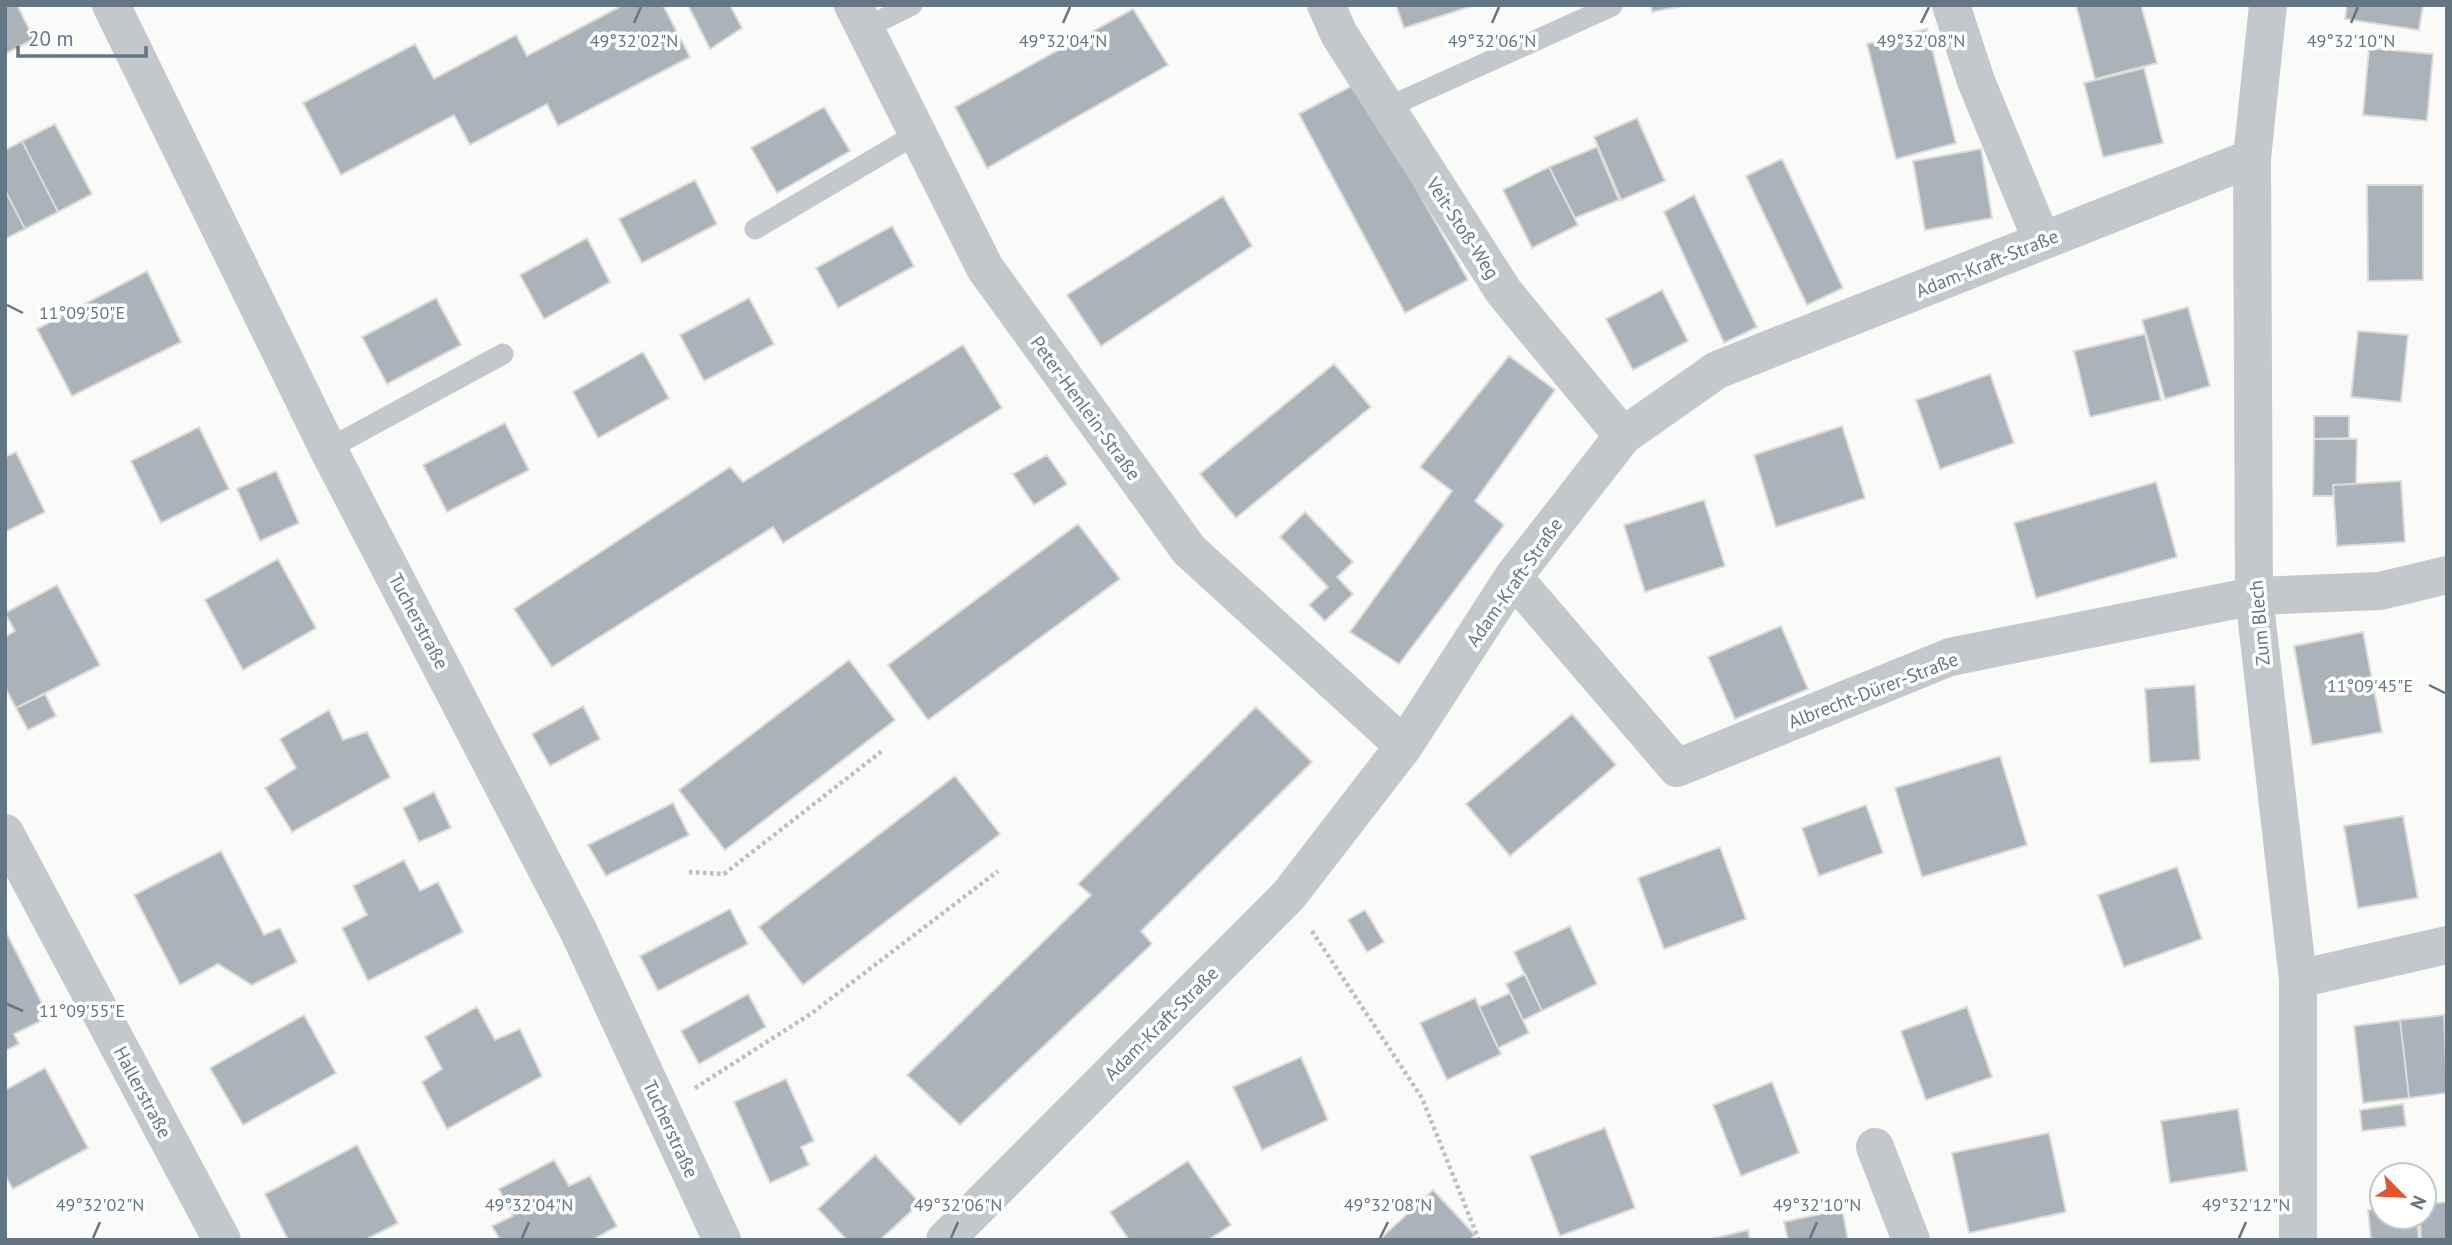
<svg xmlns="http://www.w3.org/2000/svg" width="2452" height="1245" viewBox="0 0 2452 1245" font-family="'PT Sans',sans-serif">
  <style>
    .building { fill: #aab3b9; stroke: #dcdcda; stroke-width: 2 }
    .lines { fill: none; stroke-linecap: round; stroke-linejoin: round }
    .path { stroke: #bbbfc2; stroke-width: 4.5; stroke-dasharray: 3.5 3.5; stroke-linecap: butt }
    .service { stroke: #c3c8cc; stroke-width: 21 }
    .minor { stroke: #c3c8cc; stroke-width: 38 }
    .ticks { fill: none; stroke: #657683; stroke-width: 2.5 }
    .labels { text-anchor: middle; stroke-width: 7; stroke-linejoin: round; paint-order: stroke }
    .street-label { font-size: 19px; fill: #657683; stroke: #fff }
    .ticks-label { font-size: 18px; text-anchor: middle; fill: #657683; stroke: #fff; stroke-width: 7; stroke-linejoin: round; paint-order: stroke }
  </style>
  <rect width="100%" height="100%" fill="#fafaf8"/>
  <path class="building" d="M5 5H17L34 39 5 54Z
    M623 5H663L690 57 558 126 547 104 470 145 454 115 341 175 303 103 415 44 434 79 516 35 527 56Z
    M688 5H730L742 28 710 49Z
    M1396 5H1475L1404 28Z
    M1651 5H1687L1652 12Z
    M2076 5H2141L2157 63 2095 79Z
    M2347 5H2423L2419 30 2345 19Z
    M1133 9 1168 65 987 168 955 107Z
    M1927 29 1956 143 1896 159 1867 44Z
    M2369 48 2433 54 2427 121 2363 115Z
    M2144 68 2163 143 2103 157 2084 83Z
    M1357 83 1468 280 1405 313 1299 114Z
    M824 107 850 151 777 193 751 148Z
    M1637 118 1665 181 1621 200 1594 137Z
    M55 124 92 194 58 212 22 141Z
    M22 141 58 212 25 229 5 190V150Z
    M1597 147 1619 200 1575 218 1549 167Z
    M1981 149 1992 218 1925 230 1913 161Z
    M1782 159 1843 288 1807 305 1746 176Z
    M1549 167 1578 225 1532 248 1503 190Z
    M695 180 717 224 642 263 619 219Z
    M2367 185H2423V280L2368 281Z
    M5 190 25 229 5 239Z
    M1694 195 1757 327 1724 343 1664 212Z
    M1223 196 1252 246 1101 346 1067 295Z
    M892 226 914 266 838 308 816 268Z
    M587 238 610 282 544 319 520 275Z
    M147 271 181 342 72 396 37 329Z
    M1662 290 1688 341 1633 370 1606 319Z
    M436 298 461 345 387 384 362 337Z
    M749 298 774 344 704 381 680 335Z
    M2188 307 2210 386 2165 399 2142 320Z
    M2358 331 2408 335 2401 402 2351 397Z
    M2145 334 2161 400 2090 417 2074 351Z
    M963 345 1002 408 783 543 773 527 552 667 514 609 730 467 743 482Z
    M643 352 669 398 598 438 573 392Z
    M1509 356 1555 390 1475 501 1504 525 1399 664 1350 632 1452 491 1420 467Z
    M1334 364 1371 407 1236 518 1200 474Z
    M1990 374 2014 443 1940 469 1916 400Z
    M2314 416H2349V438L2314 439Z
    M505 423 529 470 447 512 423 465Z
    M1842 426 1865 498 1776 527 1754 455Z
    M199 427 229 489 161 523 131 461Z
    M2314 439H2357L2356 484 2333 485 2334 496H2313Z
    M16 452 45 512 5 532V457Z
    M1047 455 1067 484 1034 505 1013 474Z
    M276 471 299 523 260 541 237 489Z
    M2401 481 2405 542 2337 546 2333 485Z
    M2156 482 2177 557 2036 598 2014 523Z
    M1704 500 1725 566 1645 592 1624 525Z
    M1305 512 1353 562 1337 577 1353 594 1325 621 1309 605 1328 587 1280 537Z
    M1078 524 1120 579 928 720 888 665Z
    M278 559 316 628 243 670 205 600Z
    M57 585 100 665 16 708 5 687V637L15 631 5 613Z
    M1781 626 1808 689 1735 719 1708 657Z
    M2363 632 2382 732 2312 745 2294 646Z
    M849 660 895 720 725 850 679 790Z
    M2195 685 2200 760 2150 763 2145 689Z
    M45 694 56 716 28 730 16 708Z
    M583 706 600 739 550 766 532 734Z
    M1256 707 1312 762 1141 931 1152 944 960 1125 907 1075 1091 895 1078 884Z
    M329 710 343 740 367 732 390 777 292 832 265 788 296 768 280 739Z
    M1572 714 1616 765 1510 856 1466 804Z
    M2000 756 2027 845 1922 877 1895 788Z
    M955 776 1000 834 803 985 759 927Z
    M434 792 451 828 419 842 403 808Z
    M673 803 689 835 606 876 588 845Z
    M1866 805 1883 853 1819 876 1802 828Z
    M2403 816 2418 898 2358 908 2344 826Z
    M1720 847 1746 919 1664 949 1638 878Z
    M221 851 264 935 280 928 297 962 252 985 218 964 180 985 134 895Z
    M404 860 420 891 438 882 463 932 368 981 342 928 367 915 353 886Z
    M2177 867 2202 939 2124 967 2098 895Z
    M730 909 748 944 658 991 640 956Z
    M1365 910 1384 942 1367 952 1348 920Z
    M1570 926 1597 984 1542 1011 1514 952Z
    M5 930 49 1017 14 1034 19 1044 5 1051Z
    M1525 974 1542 1011 1523 1020 1506 984Z
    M1510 993 1529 1033 1498 1048 1479 1007Z
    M748 994 766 1027 699 1064 681 1031Z
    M1475 998 1501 1054 1447 1080 1420 1023Z
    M477 1007 495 1040 520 1029 542 1076 447 1129 422 1082 442 1069 425 1037Z
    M1967 1007 1992 1077 1926 1100 1901 1031Z
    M304 1015 336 1073 243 1125 210 1068Z
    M2444 1015 2447 1093 2409 1098 2400 1020Z
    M2400 1020 2409 1098 2363 1103 2354 1026Z
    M1301 1057 1328 1120 1262 1150 1233 1087Z
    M45 1068 88 1148 13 1189 5 1175V1090Z
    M786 1079 814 1141 801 1147 809 1165 770 1183 734 1102Z
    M1772 1082 1799 1153 1741 1176 1713 1105Z
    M2403 1104 2406 1126 2362 1131 2360 1110Z
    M2238 1109 2247 1171 2170 1183 2161 1121Z
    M1605 1128 1635 1208 1560 1236 1530 1156Z
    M2049 1133 2066 1212 1969 1233 1952 1153Z
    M357 1145 398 1223 365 1240H288L265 1194Z
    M875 1155 920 1203 880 1240H847L818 1209Z
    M554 1160 569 1186 590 1176 617 1226 592 1240H500L492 1226 513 1216 499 1189Z
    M1188 1161 1231 1225 1208 1240H1129L1110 1212Z
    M1433 1190 1475 1235 1470 1240H1379Z
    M2447 1202V1240H2421L2420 1217H2424V1204Z
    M2382 1208V1217H2417L2419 1240H2371L2368 1210Z
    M1842 1209 1848 1240H1788L1784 1222Z
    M1748 1230 1750 1240H1707Z"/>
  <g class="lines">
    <path class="path" d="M689 872 724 874 882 751
      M1312 931 1422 1098 1479 1240
      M695 1088 812 1013 998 871"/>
    <path class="service" d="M865 28 912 5
      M1386 108 1612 6
      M755 229 918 133
      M328 449 503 354"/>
    <path class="minor" d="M111 5 328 449 578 930 722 1240
      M853 5 985 268 1189 550 1404 746
      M1326 5 1339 34 1504 292 1623 436
      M1951 5 1976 81 2042 241
      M2268 5 2252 158 2254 596 2298 979V1240
      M1513 577 1677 768 1950 657 2254 596 2380 591 2447 575
      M5 833 222 1240
      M2298 979 2447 945
      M1875 1147 1911 1240
      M945 1240 1289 895 1404 746 1513 577 1623 436 1717 370 2252 158"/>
  </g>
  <path class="ticks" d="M634 23 641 7M1063 23 1070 7M1492 23 1499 7M1921 23 1929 7M2351 23 2358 7M7 305 23 313M2429 685 2445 693M7 1004 23 1011M93 1238 100 1222M522 1238 529 1222M951 1238 958 1222M1380 1238 1388 1222M1810 1238 1817 1222M2239 1238 2246 1222"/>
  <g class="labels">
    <g class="street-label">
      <text transform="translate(1463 228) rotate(57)" y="7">Veit-Stoß-Weg</text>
      <text transform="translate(1987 263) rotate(-22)" y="7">Adam-Kraft-Straße</text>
      <text transform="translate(1086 408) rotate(54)" y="7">Peter-Henlein-Straße</text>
      <text transform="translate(1514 582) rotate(-55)" y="7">Adam-Kraft-Straße</text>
      <text transform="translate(419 621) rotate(62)" y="7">Tucherstraße</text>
      <text transform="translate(2259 623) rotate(-95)" y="7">Zum Blech</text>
      <text transform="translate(1873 690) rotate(-21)" y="7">Albrecht-Dürer-Straße</text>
      <text transform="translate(1161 1023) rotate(-45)" y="7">Adam-Kraft-Straße</text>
      <text transform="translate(143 1092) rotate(62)" y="7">Hallerstraße</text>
      <text transform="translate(671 1129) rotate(65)" y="7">Tucherstraße</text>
    </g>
  </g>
  <g class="ticks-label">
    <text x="2351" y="47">49°32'10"N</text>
    <text x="634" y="47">49°32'02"N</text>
    <text x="1063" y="47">49°32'04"N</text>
    <text x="1492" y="47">49°32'06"N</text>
    <text x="1921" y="47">49°32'08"N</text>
    <text x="82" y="319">11°09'50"E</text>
    <text x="2370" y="692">11°09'45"E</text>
    <text x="82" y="1017">11°09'55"E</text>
    <text x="100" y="1211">49°32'02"N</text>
    <text x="529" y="1211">49°32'04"N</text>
    <text x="958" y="1211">49°32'06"N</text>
    <text x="1388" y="1211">49°32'08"N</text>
    <text x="1817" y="1211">49°32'10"N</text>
    <text x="2246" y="1211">49°32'12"N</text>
  </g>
  <rect width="2452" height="1245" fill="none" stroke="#657683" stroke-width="14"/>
  <g transform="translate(2403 1196) rotate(114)"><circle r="33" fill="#ffffff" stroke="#c1c8cd" stroke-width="2"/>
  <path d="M0-5L12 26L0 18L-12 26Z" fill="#e4572e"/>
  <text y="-10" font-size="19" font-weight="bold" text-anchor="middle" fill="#657683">N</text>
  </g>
  <path d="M18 46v10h128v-10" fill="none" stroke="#657683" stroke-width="3.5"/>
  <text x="28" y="46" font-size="21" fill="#657683" stroke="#ffffff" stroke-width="5" paint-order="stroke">20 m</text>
</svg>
